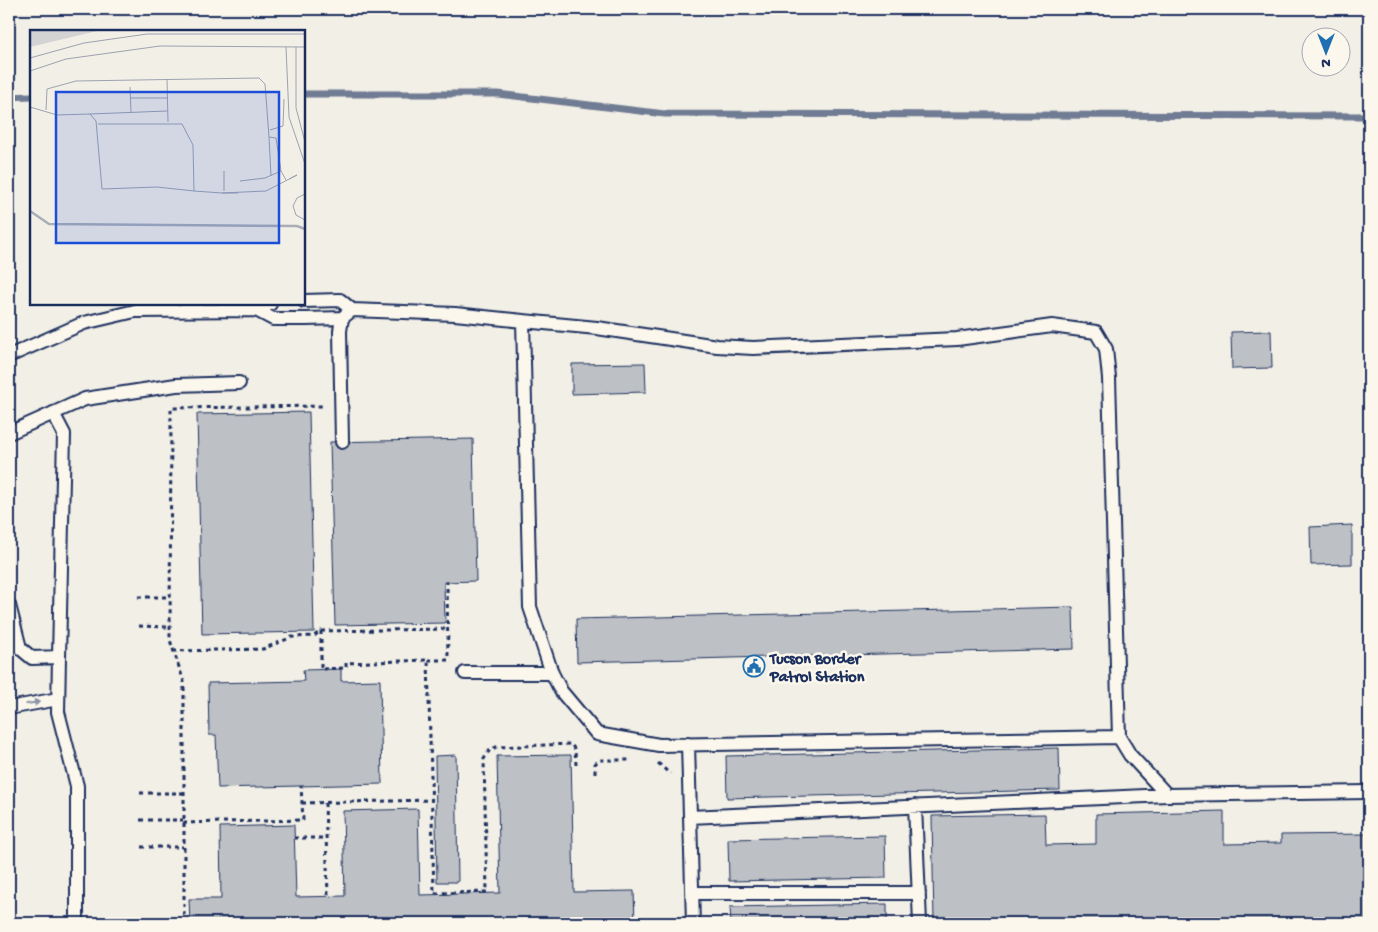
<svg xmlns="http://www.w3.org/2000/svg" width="1378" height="932" viewBox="0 0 1378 932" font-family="'Gochi Hand',sans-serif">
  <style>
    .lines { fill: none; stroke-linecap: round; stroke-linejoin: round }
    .stream { stroke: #707b93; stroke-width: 7 }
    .building { fill: #bdc0c4; stroke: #1b2f5e }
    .lane-casing { stroke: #1b2f5e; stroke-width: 16 }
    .path { stroke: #1b2f5e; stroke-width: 3; stroke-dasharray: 4 4; stroke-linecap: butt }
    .lane { stroke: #fbf7ec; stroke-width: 12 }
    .oneway { fill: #8b93a5 }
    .labels { text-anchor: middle; stroke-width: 5; stroke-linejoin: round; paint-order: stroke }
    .poi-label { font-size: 16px; font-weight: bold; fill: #1b2f5e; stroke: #fbf7ec; text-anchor: start }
    .inset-river { fill: none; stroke: #a9adb7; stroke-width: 2.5 }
    .inset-road { fill: none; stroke: #9ca2b0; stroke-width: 1 }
    .view { fill: #1d4ed8; fill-opacity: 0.15; stroke: #1d4ed8; stroke-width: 2.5 }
    .inset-edge { fill: none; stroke: #1b2f5e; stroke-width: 2.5 }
  </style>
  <rect width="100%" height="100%" fill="#f2efe6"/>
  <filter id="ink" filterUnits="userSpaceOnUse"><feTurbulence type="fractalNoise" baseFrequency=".02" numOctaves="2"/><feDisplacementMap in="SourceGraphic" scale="10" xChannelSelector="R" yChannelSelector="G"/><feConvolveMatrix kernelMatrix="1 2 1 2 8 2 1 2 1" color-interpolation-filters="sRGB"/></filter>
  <g filter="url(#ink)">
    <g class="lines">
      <path class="stream" d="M304 94H498L665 114 1369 116
        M9 97 31 96"/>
    </g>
    <path class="building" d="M1271 331 1272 368 1232 369 1231 332Z
      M645 363 646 392 572 394V364Z
      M309 412 314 632 202 634 197 414Z
      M473 439 476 581 444 582 445 623 335 625 330 442Z
      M1352 525V564L1311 565 1310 527Z
      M1073 607 1074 649 577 662 576 619Z
      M341 669V681L380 680 382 784 218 788 216 735H209L208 683 304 681 303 670Z
      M1059 748 1060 790 727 798 726 756Z
      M456 755 458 882H437L435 756Z
      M571 755 574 892 634 891 635 923H190L189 899H221L220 827 294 825 296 897 345 896 343 811 418 809 420 895 500 893 497 756Z
      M1224 811V844L1281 843V835L1369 834V923H934L932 816 1045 814 1046 845 1096 844V814Z
      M885 836 886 878 729 881 728 839Z
      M887 904V923H731L730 907Z"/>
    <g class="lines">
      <g class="lane-casing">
        <path id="lane" d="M256 310 273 319H306L342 318 352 310 340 300 304 301
          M352 310 455 314 523 321 530 607 552 673 561 691 597 734 659 745 1119 737
          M342 318 340 331 342 442
          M523 321 597 328 717 346 753 348 957 339 1052 326 1096 332 1106 349 1109 378 1119 737 1130 755 1167 795 1369 792
          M9 356 84 323 135 311 256 310 270 304
          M53 413 64 434 59 657
          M9 433 85 399 176 385 239 383
          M9 605 20 648 32 658 59 657 58 712 77 786V923
          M465 673H552
          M9 708 58 699
          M688 744 693 923
          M915 806 920 923
          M690 817 1167 795
          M692 893H919"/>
      </g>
      <path class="path" d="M138 597H170
        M139 626 170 627
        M321 631V669L346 668V663L428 660 434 893 487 892 484 759 489 751 496 747 571 744 575 750 576 765
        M173 651 263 649 292 637 314 636 321 631 447 629
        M428 660H448L447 582
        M658 763 670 774
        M595 773V764L599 760H632
        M140 793H183
        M302 803 432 800
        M325 803 328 896
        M140 820H183
        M183 823 303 820 301 786
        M294 838H326
        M141 847H183
        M184 923V682L170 640 171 408 324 406"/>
      <use href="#lane" class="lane"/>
    </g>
    <defs><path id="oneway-solid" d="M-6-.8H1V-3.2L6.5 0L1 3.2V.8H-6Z" transform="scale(1.25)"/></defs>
    <use class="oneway" href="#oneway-solid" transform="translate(33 703) rotate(-10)"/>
  </g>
  <defs>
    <g id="civic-ring" transform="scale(1.125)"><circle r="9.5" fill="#fbf7ec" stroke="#1f6fb2" stroke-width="1.5"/><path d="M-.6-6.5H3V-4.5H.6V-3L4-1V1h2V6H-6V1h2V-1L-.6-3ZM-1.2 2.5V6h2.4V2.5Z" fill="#1f6fb2"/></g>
  </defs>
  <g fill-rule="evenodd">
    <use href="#civic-ring" x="754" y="666"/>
  </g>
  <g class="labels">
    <g class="poi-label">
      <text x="770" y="663">Tucson Border<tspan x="770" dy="18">Patrol Station</tspan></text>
    </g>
  </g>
  <g transform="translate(30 30)">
    <rect width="275" height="275" fill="#f2efe6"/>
    <path d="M0 1H67L0 17Z" fill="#d2d3d2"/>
    <path class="inset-river" d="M0 181 19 194 267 196 275 199"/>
    <path class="inset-road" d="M256 17 259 87 275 134M266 17V78L275 112M0 28 54 13 117 4H275M0 41 36 29 130 16 275 17M137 49 138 92M100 57 101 82M100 68H137M0 77 27 85 60 84 66 91 72 159 127 157 164 161M16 80 17 59 46 51 229 48 235 54 239 107 246 108 251 141 256 150M60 84 137 81M68 94H152L163 115 164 161 192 163M240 100 253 96 254 69M239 107 241 146M194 141V161M210 151 235 148 251 141M208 163H192L236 161 267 145 259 149M275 164 267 168 263 176 266 185 275 190"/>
    <path class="view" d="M26 62H249V213H26Z"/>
    <rect width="275" height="275" class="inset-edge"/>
  </g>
  <rect width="1378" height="932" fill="none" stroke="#fbf7ec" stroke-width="30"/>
  <rect x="15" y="15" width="1348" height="902" fill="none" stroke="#1b2f5e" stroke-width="2" filter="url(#ink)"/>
  <g transform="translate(1326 52) rotate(180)"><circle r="24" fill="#fbf7ec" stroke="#a1a7b3"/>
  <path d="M0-4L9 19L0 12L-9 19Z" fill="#1f6fb2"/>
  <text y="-8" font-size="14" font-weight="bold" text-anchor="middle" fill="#1b2f5e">N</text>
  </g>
</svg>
